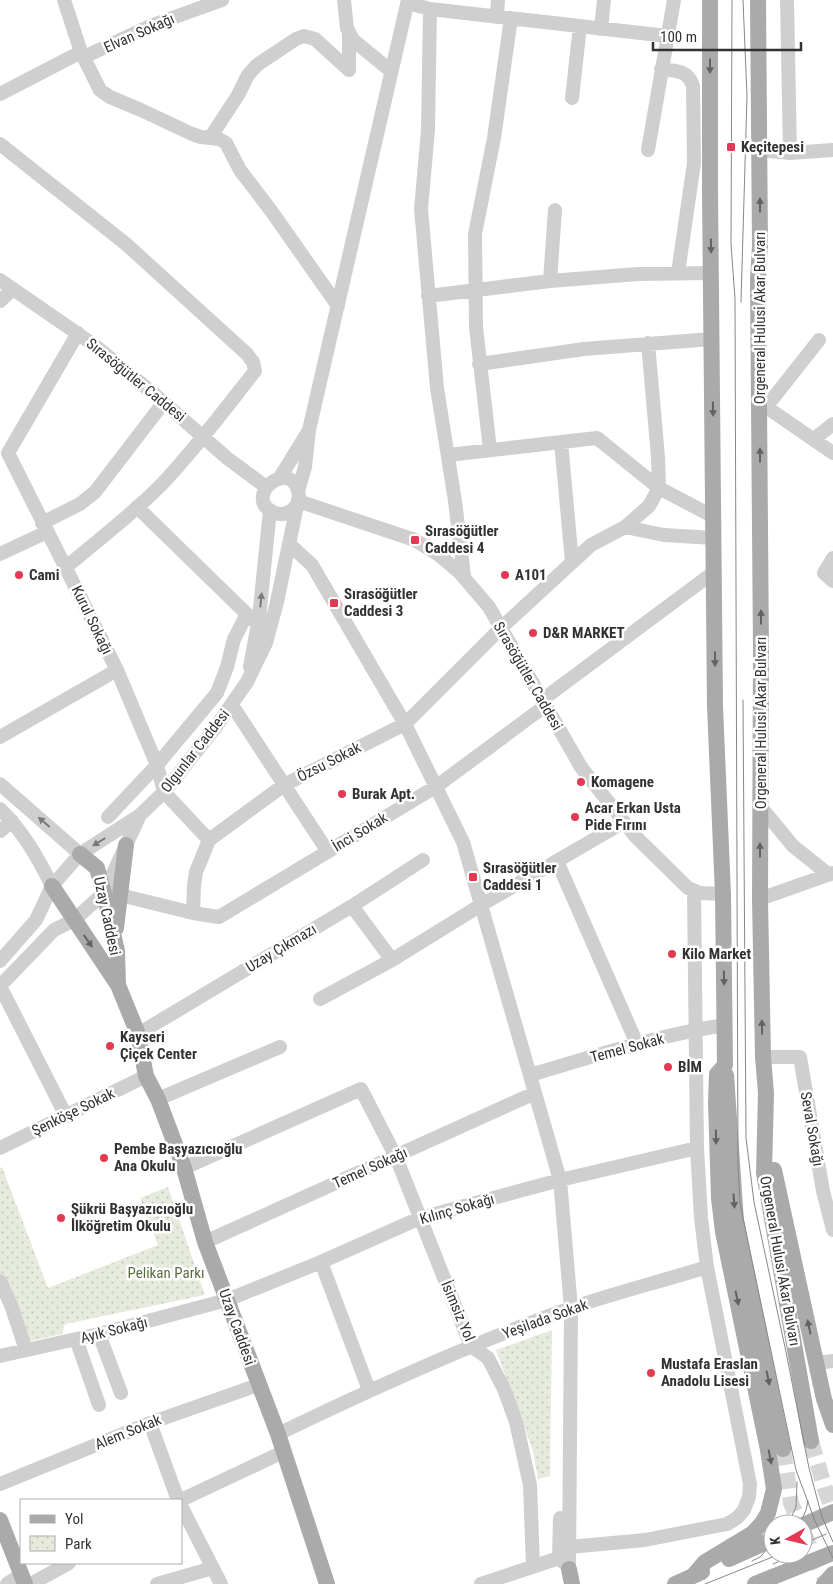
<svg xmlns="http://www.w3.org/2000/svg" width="833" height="1584" viewBox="0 0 833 1584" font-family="'Roboto Condensed',sans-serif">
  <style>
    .park { fill: url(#park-dots) }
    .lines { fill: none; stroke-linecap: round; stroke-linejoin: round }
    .major-tunnel { stroke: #d6d6d6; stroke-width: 16; stroke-dasharray: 16 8; stroke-linecap: butt }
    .minor { stroke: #cfcfcf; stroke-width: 14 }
    .major { stroke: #aaa; stroke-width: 16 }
    .tram { stroke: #878787; stroke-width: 1 }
    .oneway { fill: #626262 }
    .oneway2 { fill: #797979 }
    .poi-dot { fill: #e33952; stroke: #fff; stroke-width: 2 }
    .labels { text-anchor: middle; stroke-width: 5; stroke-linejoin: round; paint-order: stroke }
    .street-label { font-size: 15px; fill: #323232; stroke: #fff }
    .poi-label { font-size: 15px; font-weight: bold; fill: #323232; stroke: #fff; text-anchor: start }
    .park-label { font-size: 15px; fill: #586d3f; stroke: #fff }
  </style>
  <defs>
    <pattern id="park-dots" width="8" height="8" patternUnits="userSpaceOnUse" patternTransform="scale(1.25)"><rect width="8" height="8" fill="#e6ebdd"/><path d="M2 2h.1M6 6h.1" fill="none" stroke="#c6cabe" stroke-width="1.8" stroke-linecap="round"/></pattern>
  </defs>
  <rect width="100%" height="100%" fill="#fff"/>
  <path class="park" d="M2 1167 48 1288 158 1245 140 1198 168 1187 205 1295 65 1324 62 1334 26 1342 0 1280V1168Z
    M552 1330 550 1476 538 1479 533 1451 496 1350Z"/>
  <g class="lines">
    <path class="major-tunnel" d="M811 1441 826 1492 833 1510
      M783 1449 791 1503 800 1524
      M803 1531 813 1555 828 1584"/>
    <path class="minor" d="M64 0 81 52 100 90 110 97 141 110 192 134 201 137 219 139 226 143 240 170 272 212 338 306
      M344 0 347 28 353 40 391 71
      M787 0 790 153
      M408 3 430 9 428 130 421 209 437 388 455 501 464 576
      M430 9 667 36
      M497 17 498 0
      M601 29 604 0
      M84 57 150 26 222 0
      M661 69C676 71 688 70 693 86L694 163 678 273
      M349 70V34
      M0 94 81 52
      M572 98 580 26
      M210 138 238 95 248 75 257 65 296 39 304 36 315 39 349 70
      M0 144 126 244 247 354 253 362 255 371C225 409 196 448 163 483 133 514 98 540 65 568
      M648 150 674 0
      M760 150 790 153 833 150
      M0 280 94 345 153 393 227 458 266 487
      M550 281 555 210
      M428 296 550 281 638 274 711 273
      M0 301 13 289
      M78 333 8 453 117 670 157 765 164 792 209 840
      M479 364 584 349 712 339
      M759 402 833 453
      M767 406 819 340
      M814 439 833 424
      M561 442 572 562
      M490 450 476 327 475 234 494 138 511 18
      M448 455 597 438 659 488 714 517
      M279 479 308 432
      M298 491 305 467 309 430 408 0
      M298 501 415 540 439 555 460 573 489 607 581 767 635 836 688 888 700 893 723 894
      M137 507 253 620
      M42 523 80 504 95 492 164 402
      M625 527 664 535 714 538
      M289 544 312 565 405 724 463 842 560 1180 571 1308 569 1569
      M0 554 47 532
      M833 558 824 573 833 581
      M250 667 259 618 270 510
      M542 700 714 572
      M232 705 328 852
      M0 737 117 670
      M0 784 80 854
      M760 806 793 846 828 874
      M0 809C23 831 38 858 52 886
      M108 817 157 765 217 693 227 667 234 639 247 614
      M0 831 12 821
      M557 861 637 1044
      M120 895 193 913 219 917 437 786 545 706
      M760 899 833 873
      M352 906 392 960
      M193 913 194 886 196 872 209 840 284 785 405 724 501 628 591 545 625 527 649 506 659 488 658 457 648 343
      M0 961 36 920 52 886 80 854 139 816 164 792 215 728 247 682 266 643 277 602 299 496C293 453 239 498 275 513 284 516 291 512 296 506
      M0 986 54 930 74 920 104 893 139 817
      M0 986 66 1116
      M320 999 392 960 481 905 624 822
      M138 1034 352 906 423 860
      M763 1057H800L823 1191 833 1230
      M530 1075C594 1056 659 1035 725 1025
      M158 1099 280 1047
      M0 1148 146 1076
      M184 1168 361 1089 396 1157 471 1346 488 1358 504 1389 516 1422 530 1485 533 1566
      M205 1242 535 1093
      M321 1262 369 1390
      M0 1281 11 1305 26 1350
      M99 1334 121 1393
      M76 1339 99 1405
      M0 1356 99 1334 227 1300 321 1262 420 1218 560 1180 697 1148
      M817 1363 833 1361
      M150 1423 178 1500
      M278 1434C371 1389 465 1346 562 1311 610 1294 659 1282 707 1267
      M0 1484 150 1423 258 1385
      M181 1500 283 1452
      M181 1506 221 1584
      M569 1547 645 1540 727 1524 737 1518 744 1510 749 1497 750 1484 707 1267 701 1218 697 1148 694 891
      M559 1558 560 1518
      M7 1584 21 1575
      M31 1584 69 1563
      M157 1584 213 1568
      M481 1584 559 1558 564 1563"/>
    <path class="major" d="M758 0 760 246 758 279 761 652 760 899 763 1057 766 1093 764 1173 811 1441
      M52 886 118 985 117 951 104 893 97 868 80 854
      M116 928 126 845
      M118 985 138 1034 146 1076 158 1099 184 1168 205 1242 278 1434 327 1584
      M726 1075 736 1221 783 1449
      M774 1170 824 1399 833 1425
      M0 1520 25 1584
      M803 1525 833 1512
      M729 1559 773 1539
      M569 1569 572 1584
      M693 1576 705 1562 753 1533 762 1523 768 1513 774 1489 768 1450 723 1232 719 1198 716 1102 717 1074 725 1065 723 894 715 706 710 192V0
      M675 1584 702 1572
      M755 1584 833 1553
      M824 1584 833 1574"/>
    <path class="tram" d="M732 0 731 244 735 299 738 1167 740 1203 747 1237 796 1470 815 1521 833 1558
      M741 302 747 96 743 0
      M743 700 746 1138 754 1202 786 1352 809 1468 822 1517 833 1542
      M788 1524 796 1507 797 1482
      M800 1524 806 1510 808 1501
      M803 1544 826 1534
      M752 1561 760 1557 773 1543
      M773 1564 796 1554
      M705 1584 780 1554"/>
  </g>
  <defs><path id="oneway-solid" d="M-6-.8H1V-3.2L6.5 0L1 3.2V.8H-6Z" transform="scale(1.25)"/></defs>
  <g class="oneway">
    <use href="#oneway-solid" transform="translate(710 66) rotate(90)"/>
    <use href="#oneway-solid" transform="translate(760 205) rotate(-90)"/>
    <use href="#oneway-solid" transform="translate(711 246) rotate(89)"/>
    <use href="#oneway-solid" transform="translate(713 409) rotate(89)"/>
    <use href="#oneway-solid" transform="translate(760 455) rotate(-90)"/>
    <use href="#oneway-solid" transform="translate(761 617) rotate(-90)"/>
    <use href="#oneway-solid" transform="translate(715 659) rotate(90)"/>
    <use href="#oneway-solid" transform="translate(760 850) rotate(-90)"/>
    <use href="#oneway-solid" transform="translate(88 941) rotate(55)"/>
    <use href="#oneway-solid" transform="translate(724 978) rotate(89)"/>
    <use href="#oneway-solid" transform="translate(762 1027) rotate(-91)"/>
    <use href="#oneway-solid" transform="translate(716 1137) rotate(89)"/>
    <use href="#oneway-solid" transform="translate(734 1201) rotate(86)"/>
    <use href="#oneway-solid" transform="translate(737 1298) rotate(78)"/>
    <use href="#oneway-solid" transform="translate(809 1327) rotate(-102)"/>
    <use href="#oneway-solid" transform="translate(768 1378) rotate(78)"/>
    <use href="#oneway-solid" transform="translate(770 1457) rotate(79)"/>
  </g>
  <g class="oneway2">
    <use href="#oneway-solid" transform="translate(261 600) rotate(-84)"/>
    <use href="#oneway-solid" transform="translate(44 822) rotate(-139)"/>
    <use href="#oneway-solid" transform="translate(99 842) rotate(148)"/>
  </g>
  <g class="poi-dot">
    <rect x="726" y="142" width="10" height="10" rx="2.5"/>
    <rect x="410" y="535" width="10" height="10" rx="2.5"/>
    <circle cx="19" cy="575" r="5"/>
    <circle cx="505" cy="575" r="5"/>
    <rect x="329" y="598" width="10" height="10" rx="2.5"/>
    <circle cx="533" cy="633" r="5"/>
    <circle cx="581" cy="782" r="5"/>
    <circle cx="342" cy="794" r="5"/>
    <circle cx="575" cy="817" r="5"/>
    <rect x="468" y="872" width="10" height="10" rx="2.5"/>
    <circle cx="672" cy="954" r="5"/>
    <circle cx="110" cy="1046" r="5"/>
    <circle cx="668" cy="1067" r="5"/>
    <circle cx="104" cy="1158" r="5"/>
    <circle cx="61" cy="1218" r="5"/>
    <circle cx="651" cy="1373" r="5"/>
  </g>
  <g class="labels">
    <g class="street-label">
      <text transform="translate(139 33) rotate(-24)" y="5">Elvan Sokağı</text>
      <text transform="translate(760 318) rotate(-90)" y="5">Orgeneral Hulusi Akar Bulvarı</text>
      <text transform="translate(136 380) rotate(39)" y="5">Sırasöğütler Caddesi</text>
      <text transform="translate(92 620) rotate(64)" y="5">Kurul Sokağı</text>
      <text transform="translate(528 676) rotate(60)" y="5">Sırasöğütler Caddesi</text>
      <text transform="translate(761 723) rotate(-90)" y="5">Orgeneral Hulusi Akar Bulvarı</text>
      <text transform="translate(195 751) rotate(-52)" y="5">Olgunlar Caddesi</text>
      <text transform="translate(329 762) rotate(-27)" y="5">Özsu Sokak</text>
      <text transform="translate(360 832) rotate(-31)" y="5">İnci Sokak</text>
      <text transform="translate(107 916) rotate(78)" y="5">Uzay Caddesi</text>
      <text transform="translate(281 948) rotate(-31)" y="5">Uzay Çıkmazı</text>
      <text transform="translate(627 1048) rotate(-15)" y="5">Temel Sokak</text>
      <text transform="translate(73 1112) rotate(-26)" y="5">Şenköşe Sokak</text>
      <text transform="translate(812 1129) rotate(80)" y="5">Seval Sokağı</text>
      <text transform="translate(370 1168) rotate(-24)" y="5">Temel Sokağı</text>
      <text transform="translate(457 1209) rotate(-16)" y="5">Kılınç Sokağı</text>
      <text transform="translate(780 1261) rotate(80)" y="5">Orgeneral Hulusi Akar Bulvarı</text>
      <text transform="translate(458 1311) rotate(67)" y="5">İsimsiz Yol</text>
      <text transform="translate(545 1319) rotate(-20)" y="5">Yeşilada Sokak</text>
      <text transform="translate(237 1327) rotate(70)" y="5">Uzay Caddesi</text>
      <text transform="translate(114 1330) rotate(-14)" y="5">Ayık Sokağı</text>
      <text transform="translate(128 1432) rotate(-22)" y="5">Alem Sokak</text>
    </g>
    <g class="poi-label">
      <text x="741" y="152">Keçitepesi</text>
      <text x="425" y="536">Sırasöğütler<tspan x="425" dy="17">Caddesi 4</tspan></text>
      <text x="29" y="580">Cami</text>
      <text x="515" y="580">A101</text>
      <text x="344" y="599">Sırasöğütler<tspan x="344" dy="17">Caddesi 3</tspan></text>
      <text x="543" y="638">D&amp;R MARKET</text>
      <text x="591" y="787">Komagene</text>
      <text x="352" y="799">Burak Apt.</text>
      <text x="585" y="813">Acar Erkan Usta<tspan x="585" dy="17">Pide Fırını</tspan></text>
      <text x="483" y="873">Sırasöğütler<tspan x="483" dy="17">Caddesi 1</tspan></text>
      <text x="682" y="959">Kilo Market</text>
      <text x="120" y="1042">Kayseri<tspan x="120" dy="17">Çiçek Center</tspan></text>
      <text x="678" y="1072">BİM</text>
      <text x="114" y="1154">Pembe Başyazıcıoğlu<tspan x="114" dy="17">Ana Okulu</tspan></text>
      <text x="71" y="1214">Şükrü Başyazıcıoğlu<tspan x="71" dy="17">İlköğretim Okulu</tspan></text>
      <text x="661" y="1369">Mustafa Eraslan<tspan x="661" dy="17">Anadolu Lisesi</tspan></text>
    </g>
    <g class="park-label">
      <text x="166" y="1278">Pelikan Parkı</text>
    </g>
  </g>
  <rect x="20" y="1499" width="162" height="65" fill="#ffffff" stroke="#adadad"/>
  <rect x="30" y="1515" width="25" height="8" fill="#aaaaaa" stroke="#adadad"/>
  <text x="65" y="1524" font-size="15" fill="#323232">Yol</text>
  <rect x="30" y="1536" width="25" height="15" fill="url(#park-dots)" stroke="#adadad"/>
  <text x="65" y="1549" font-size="15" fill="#323232">Park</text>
  <g transform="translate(788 1539) rotate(262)"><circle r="24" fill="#ffffff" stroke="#adadad"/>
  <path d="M0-4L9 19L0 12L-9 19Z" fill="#e33952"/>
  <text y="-8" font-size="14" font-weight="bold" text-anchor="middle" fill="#323232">K</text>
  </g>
  <path d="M653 42v8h148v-8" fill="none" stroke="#323232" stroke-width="2.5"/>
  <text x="660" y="42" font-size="15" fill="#323232" stroke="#ffffff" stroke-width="4" paint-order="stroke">100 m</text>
</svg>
